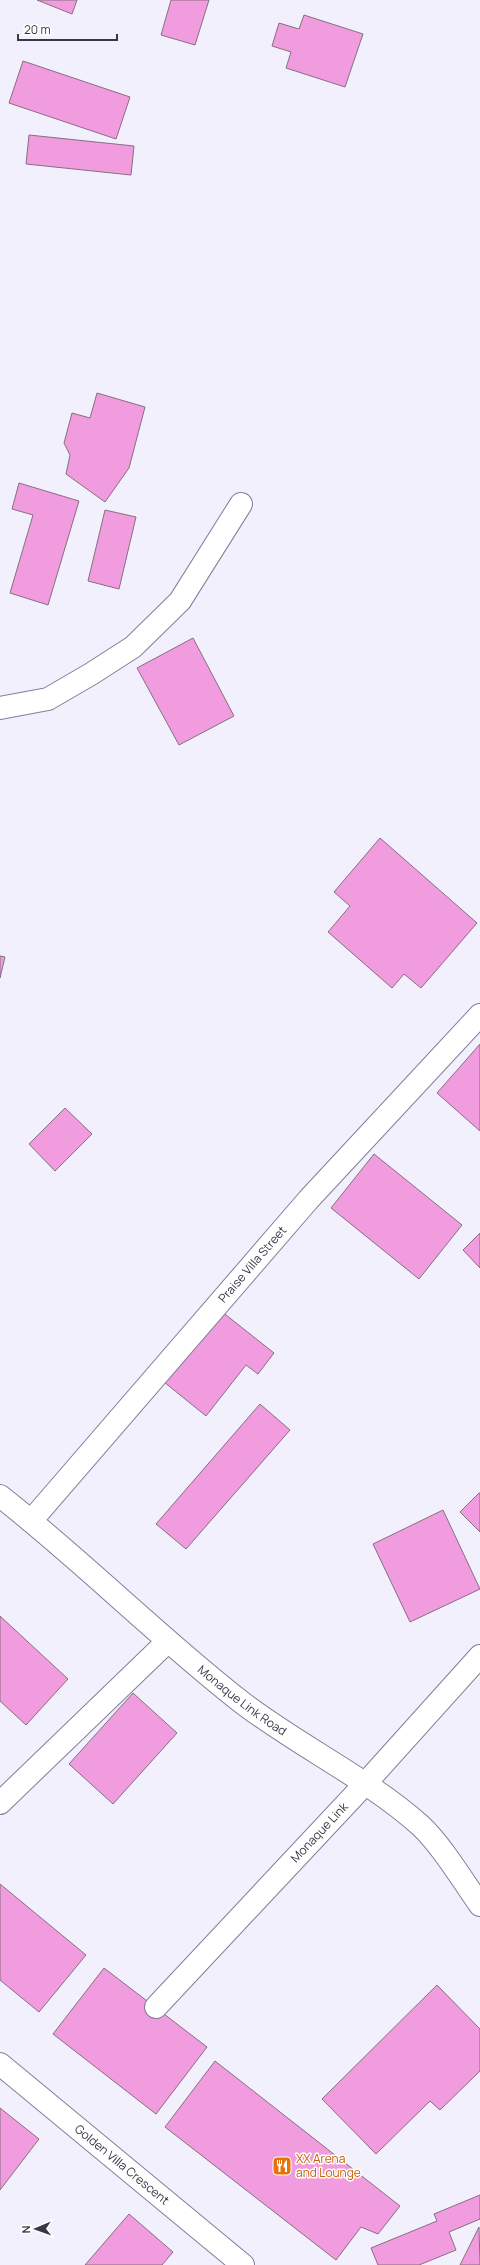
<svg xmlns="http://www.w3.org/2000/svg" width="480" height="2265" viewBox="0 0 480 2265" font-family="Manrope,sans-serif">
  <style>
    .building { fill: #f09cde; stroke: #886e81 }
    .lines { fill: none; stroke-linecap: round; stroke-linejoin: round }
    .minor-casing { stroke: #837e9a; stroke-width: 24 }
    .minor { stroke: #fff; stroke-width: 22 }
    .labels { text-anchor: middle; stroke-width: 3; stroke-linejoin: round; paint-order: stroke }
    .street-label { font-size: 12px; fill: #393743; stroke: #fff }
    .food-label { font-size: 12px; fill: #c56008; stroke: #fff; text-anchor: start }
  </style>
  <rect width="100%" height="100%" fill="#f2f0fc"/>
  <path class="building" d="M37 0H77L72 14Z
    M171 0H209L195 45 161 35Z
    M304 15 363 34 345 87 286 68 291 52 272 46 279 23 299 29Z
    M23 61 130 97 116 139 9 103Z
    M29 135 134 146 131 175 26 164Z
    M97 393 145 407 129 468 105 502 66 474 70 455 64 443 72 413 90 418Z
    M19 483 79 501 48 605 10 593 33 515 12 509Z
    M105 510 136 517 119 589 88 581Z
    M193 638 234 716 179 745 137 668Z
    M380 838 477 923 421 988 404 974 392 988 328 932 350 906 334 892Z
    M0 956 5 957 0 978Z
    M480 1044V1131L437 1093Z
    M65 1108 92 1134 55 1171 29 1144Z
    M374 1154 462 1225 419 1279 331 1208Z
    M480 1233V1268L463 1250Z
    M221 1311 274 1353 258 1374 246 1365 206 1416 164 1382Z
    M260 1404 290 1430 186 1549 156 1524Z
    M479 1493H480V1532L460 1512Z
    M443 1510 480 1589 410 1622 373 1544Z
    M0 1616 68 1679 26 1725 0 1701Z
    M133 1693 177 1733 113 1804 69 1764Z
    M0 1884 86 1955 39 2012 0 1980Z
    M104 1968 207 2047 156 2114 53 2034Z
    M437 1985 480 2029V2071L440 2110 430 2101 376 2154 322 2099Z
    M215 2061 400 2206 378 2234 361 2227 336 2260 165 2127Z
    M0 2108 39 2139 0 2190Z
    M480 2195V2219L449 2232 456 2250 419 2265H378L371 2248 437 2221 434 2214Z
    M129 2214 173 2252 162 2265H85Z
    M479 2227 480 2265H460Z"/>
  <g class="lines">
    <g class="minor-casing">
      <g id="minor">
        <path d="M0 708 48 699 91 674 133 647 180 601 241 504"/>
        <path id="s1" d="M0 1496C83 1561 157 1636 240 1701 298 1746 366 1777 421 1826 442 1846 463 1881 480 1905"/>
        <path id="s2" d="M31 1521 309 1199 480 1015"/>
        <path d="M0 1803 167 1642"/>
        <path id="s3" d="M156 2007 364 1785 480 1656"/>
        <path id="s4" d="M0 2064 243 2265"/>
      </g>
    </g>
    <use href="#minor" class="minor"/>
  </g>
  <defs>
    <g id="restaurant-square" transform="scale(1)"><rect x="-9" y="-9" width="18" height="18" rx="4" fill="#e8710a" stroke="#fff"/><path d="M-5-6h1v4h1v-4h1v4h1v-4h1v5L-1.5 .5V6h-2V.5L-5-1ZM5-6V6H3V1.5H1.5Q1.5-4 5-6Z" fill="#fff"/></g>
  </defs>
  <g fill-rule="evenodd">
    <use href="#restaurant-square" x="282" y="2166"/>
  </g>
  <g class="labels">
    <g class="street-label">
      <text dy="4" stroke="none"><textPath href="#s2" startOffset="339">Praise Villa Street</textPath></text>
      <text dy="4" stroke="none"><textPath href="#s1" startOffset="317">Monaque Link Road</textPath></text>
      <text dy="4" stroke="none"><textPath href="#s3" startOffset="239">Monaque Link</textPath></text>
      <text dy="4" stroke="none"><textPath href="#s4" startOffset="158">Golden Villa Crescent</textPath></text>
    </g>
    <g class="food-label">
      <text x="296" y="2163">XX Arena<tspan x="296" dy="14">and Lounge</tspan></text>
    </g>
  </g>
  <g transform="translate(36 2229) rotate(268)" stroke="#ffffff" stroke-width="3" paint-order="stroke">
  <path d="M0-3L7 15L0 10L-7 15Z" fill="#393743"/>
  <text y="-6" font-size="11" font-weight="bold" text-anchor="middle" fill="#393743">N</text>
  </g>
  <path d="M18 34v6h99v-6" fill="none" stroke="#393743" stroke-width="2"/>
  <text x="24" y="34" font-size="12" fill="#393743" stroke="#ffffff" stroke-width="3" paint-order="stroke">20 m</text>
</svg>
